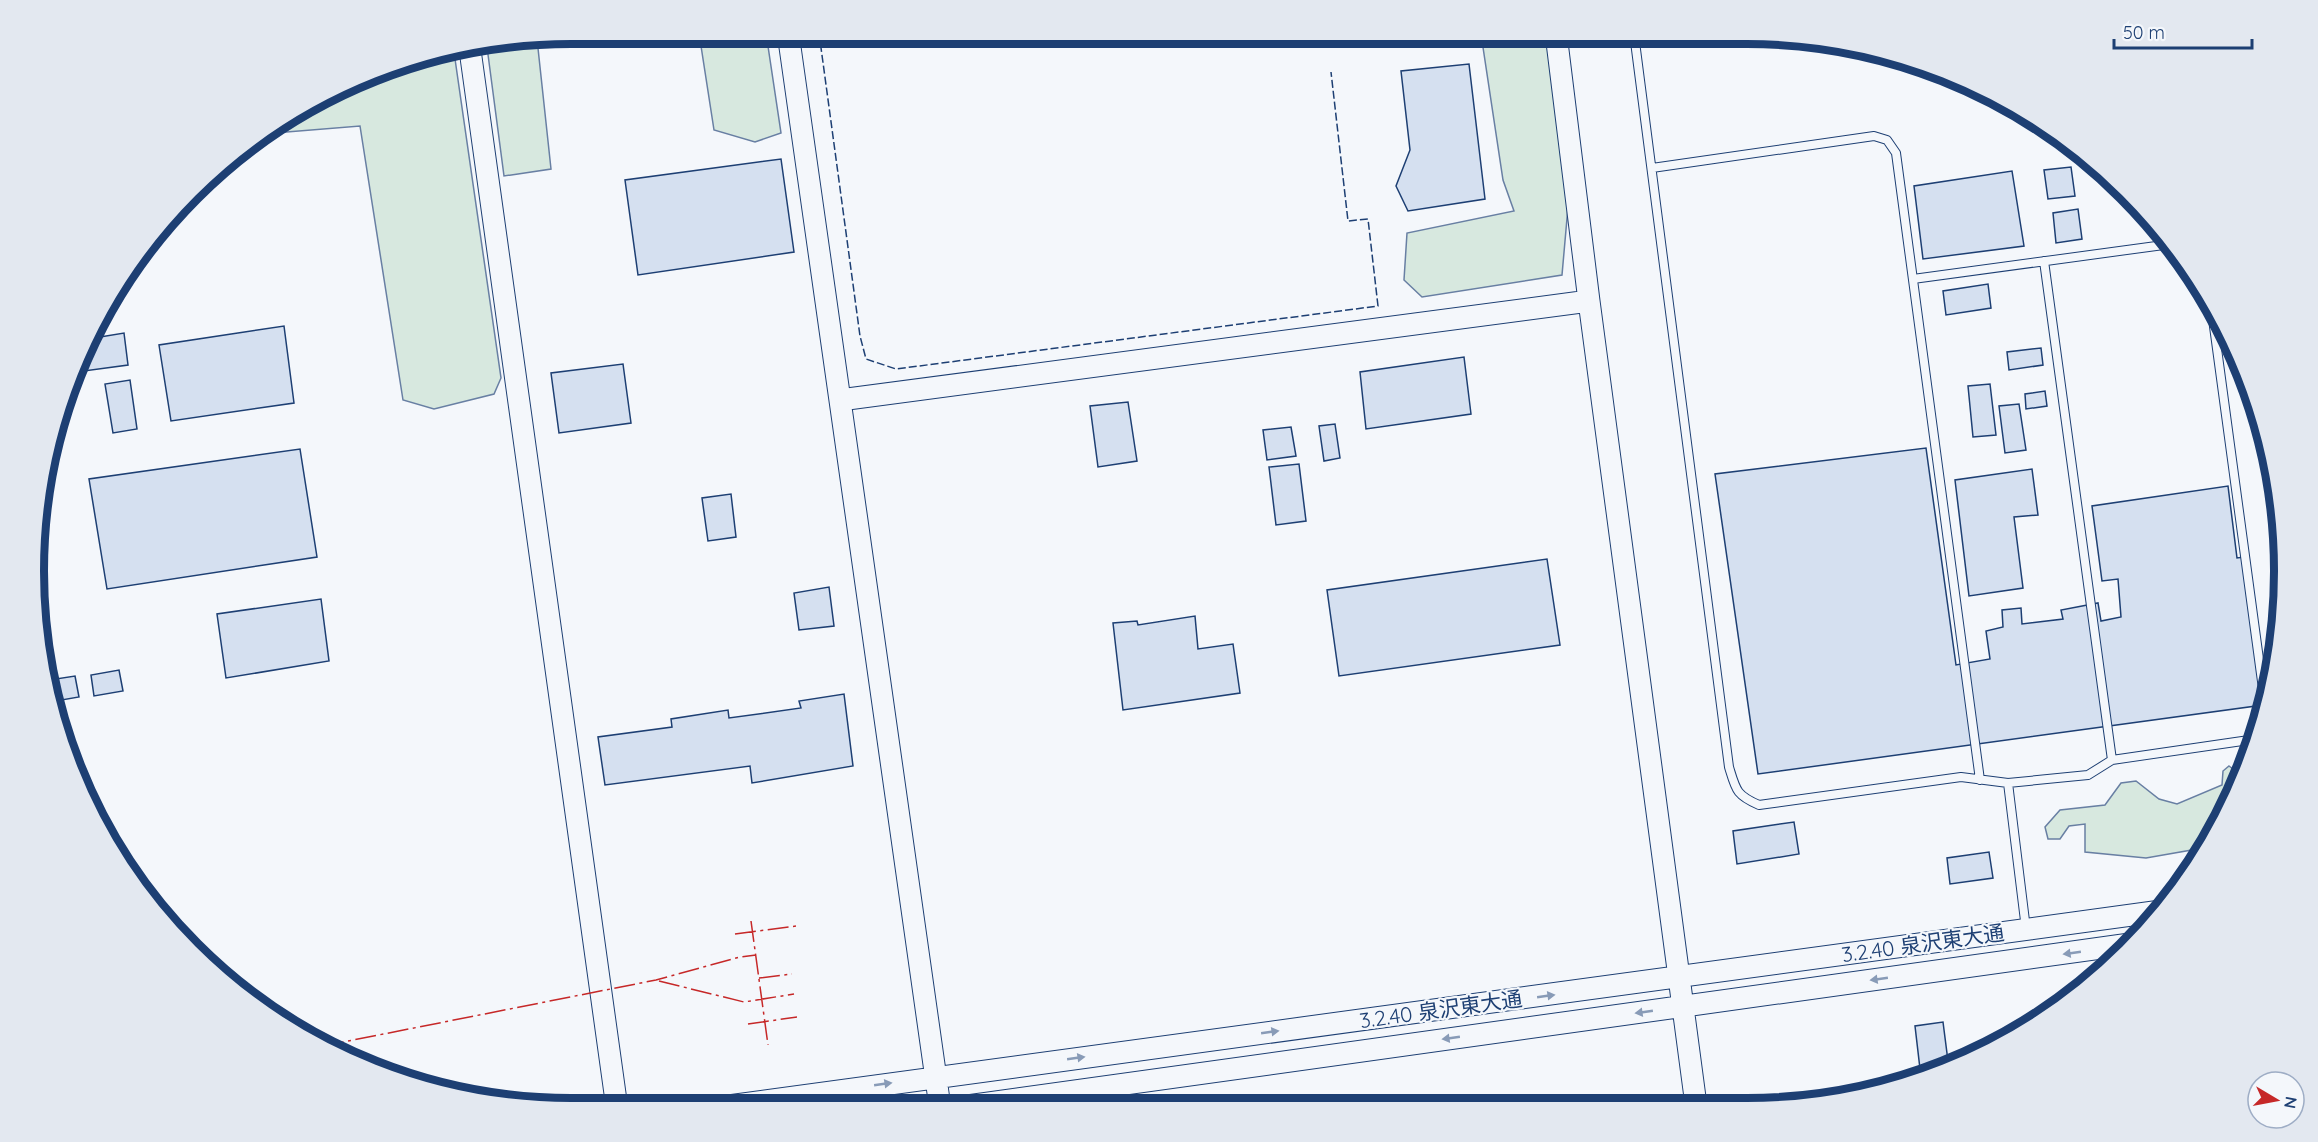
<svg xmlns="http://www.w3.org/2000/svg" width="2318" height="1142" viewBox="0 0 2318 1142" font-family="Quicksand,'Noto Sans JP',sans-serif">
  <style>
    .green { fill: #d7e8df; stroke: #687fa3; stroke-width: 1.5 }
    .building { fill: #d5e0f0; stroke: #1d3f73; stroke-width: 1.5 }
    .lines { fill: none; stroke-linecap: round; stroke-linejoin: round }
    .service-casing { stroke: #1d3f73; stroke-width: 10 }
    .tertiary-casing { stroke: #1d3f73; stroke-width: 23 }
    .service { stroke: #f4f7fb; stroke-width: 8 }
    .tertiary { stroke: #f4f7fb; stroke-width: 21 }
    .fence { stroke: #1d3f73; stroke-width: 1.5; stroke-dasharray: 8 3; stroke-linecap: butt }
    .power { stroke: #c62828; stroke-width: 1.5; stroke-dasharray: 21 4.5 3 4.5; stroke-linecap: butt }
    .oneway { fill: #889bb7 }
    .labels { text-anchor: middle; stroke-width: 4.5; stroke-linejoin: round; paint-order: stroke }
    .street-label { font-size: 21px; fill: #1d3f73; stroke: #f4f7fb }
    .rim { fill: none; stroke: #1d3f73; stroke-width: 8 }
  </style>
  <rect width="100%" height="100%" fill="#f4f7fb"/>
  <path class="green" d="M699 33H766L781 133 755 142 714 130Z
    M1481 34H1547L1568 207 1562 275 1422 297 1404 280 1407 233 1514 211 1503 180Z
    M537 39 551 169 504 176 487 47Z
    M454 52 501 378 494 394 434 409 403 400 360 126 262 134 398 62Z
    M2229 766 2242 776 2230 809 2203 848 2146 858 2085 852V824L2069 826 2060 839H2048L2045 827 2060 810 2105 805 2121 783 2136 781 2159 799 2177 804 2222 785 2223 771Z"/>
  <path class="building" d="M1469 64 1485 199 1408 211 1396 186 1410 150 1401 71Z
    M781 159 794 252 638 275 625 180Z
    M2071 167 2075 196 2048 199 2044 170Z
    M2012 171 2024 246 1923 259 1914 186Z
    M2078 209 2082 239 2056 243 2053 213Z
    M122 274 125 295 110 298Z
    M1988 284 1991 308 1946 315 1943 291Z
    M284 326 294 403 171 421 159 345Z
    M124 333 128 365 84 371 82 351 88 339Z
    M2041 348 2043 365 2009 370 2007 352Z
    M1464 357 1471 414 1366 429 1360 372Z
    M623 364 631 423 559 433 551 373Z
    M130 380 137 429 113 433 105 384Z
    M1990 384 1996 435 1973 437 1968 386Z
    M2045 391 2047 406 2026 409 2025 394Z
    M1128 402 1137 461 1098 467 1090 406Z
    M2019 404 2026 450 2005 453 1999 406Z
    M1335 424 1340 458 1324 461 1319 426Z
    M1291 427 1296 456 1267 460 1263 430Z
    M1926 448 1956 665 1990 659 1986 631 2003 627 2002 610 2021 608 2022 624 2063 619 2061 610 2098 603 2101 621 2121 617 2118 579 2102 581 2092 506 2228 486 2237 558 2244 557 2263 705 1758 774 1715 474Z
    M300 449 317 557 107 589 89 479Z
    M1299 464 1306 521 1276 525 1269 467Z
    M2032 469 2038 515 2014 517 2023 588 1969 596 1955 480Z
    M731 494 736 537 708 541 702 498Z
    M1547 559 1560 645 1339 676 1327 590Z
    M829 587 834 626 799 630 794 593Z
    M321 599 329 661 226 678 217 614Z
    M1195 616 1198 649 1233 644 1240 693 1123 710 1113 623 1137 621 1138 625Z
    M119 670 123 691 94 696 91 675Z
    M75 676 79 697 56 701 49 680Z
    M844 694 853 766 752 783 750 766 605 785 598 737 672 727 671 719 728 710 729 718 801 708 799 701Z
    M1794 822 1799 854 1737 864 1733 831Z
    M1989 852 1993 878 1950 884 1947 858Z
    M1943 1022 1949 1069 1902 1082 1901 1073 1920 1069 1915 1026Z
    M1614 1101 1615 1105H1586Z"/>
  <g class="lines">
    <g class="service-casing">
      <path id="service" d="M1634 34 1729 767C1736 790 1736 795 1759 805L1961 777 2008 783 2088 775 2112 760 2256 739
        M1652 168 1874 136 1887 140 1896 153 1980 780
        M2044 261 2112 760
        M1913 279 2171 244
        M2210 297 2266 711
        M2008 783 2026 929"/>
    </g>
    <g class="tertiary-casing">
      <path id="tertiary" d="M788 33 940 1107
        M1556 34 1589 301
        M470 50 617 1108
        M840 400 1589 301 1696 1105
        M721 1107 2161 911
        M960 1107 2130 944"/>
    </g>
    <use href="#service" class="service"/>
    <use href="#tertiary" class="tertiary"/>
    <path class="fence" d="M819 33 860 336 866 359 896 369 1378 306 1368 219 1348 221 1331 72"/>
    <path class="power" d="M751 921 768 1045
      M735 934 796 926
      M759 978 792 974
      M659 981 744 1002 794 994
      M748 1024 797 1017
      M323 1046 656 980 740 957 756 955"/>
  </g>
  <defs><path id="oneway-solid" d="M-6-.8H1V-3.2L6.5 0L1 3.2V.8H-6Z" transform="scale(1.5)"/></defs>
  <g class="oneway">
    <use href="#oneway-solid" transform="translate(2072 953) rotate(172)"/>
    <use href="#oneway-solid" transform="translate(1879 979) rotate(172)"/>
    <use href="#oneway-solid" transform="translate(1546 996) rotate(-8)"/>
    <use href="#oneway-solid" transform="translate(1644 1012) rotate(172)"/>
    <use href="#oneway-solid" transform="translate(1270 1032) rotate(-8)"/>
    <use href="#oneway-solid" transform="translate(1451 1038) rotate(172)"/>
    <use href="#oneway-solid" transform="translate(1076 1058) rotate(-8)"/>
    <use href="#oneway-solid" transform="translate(883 1084) rotate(-8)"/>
  </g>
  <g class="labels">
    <g class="street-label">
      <text transform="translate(1923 944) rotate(-8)" y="7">3.2.40 泉沢東大通</text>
      <text transform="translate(1441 1010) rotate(-8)" y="7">3.2.40 泉沢東大通</text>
    </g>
  </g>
  <path d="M0 0H2318V1142H0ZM571 44H1747A527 527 0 0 1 2274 571V571A527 527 0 0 1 1747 1098H571A527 527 0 0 1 44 571V571A527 527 0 0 1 571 44Z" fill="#e3e8f0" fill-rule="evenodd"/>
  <path class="rim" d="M571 44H1747A527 527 0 0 1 2274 571V571A527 527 0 0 1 1747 1098H571A527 527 0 0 1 44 571V571A527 527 0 0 1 571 44Z"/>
  <g transform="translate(2276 1100) rotate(100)"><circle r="28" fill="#f4f7fb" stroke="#9eadc5" stroke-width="1.5"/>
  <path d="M0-4.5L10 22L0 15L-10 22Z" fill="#c62828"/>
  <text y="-9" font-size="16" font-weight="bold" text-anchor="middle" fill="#1d3f73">N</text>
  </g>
  <path d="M2114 39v9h138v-9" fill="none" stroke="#1d3f73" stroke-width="3"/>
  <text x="2123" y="39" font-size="18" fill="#1d3f73" stroke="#f4f7fb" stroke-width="4.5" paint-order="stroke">50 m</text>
</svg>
